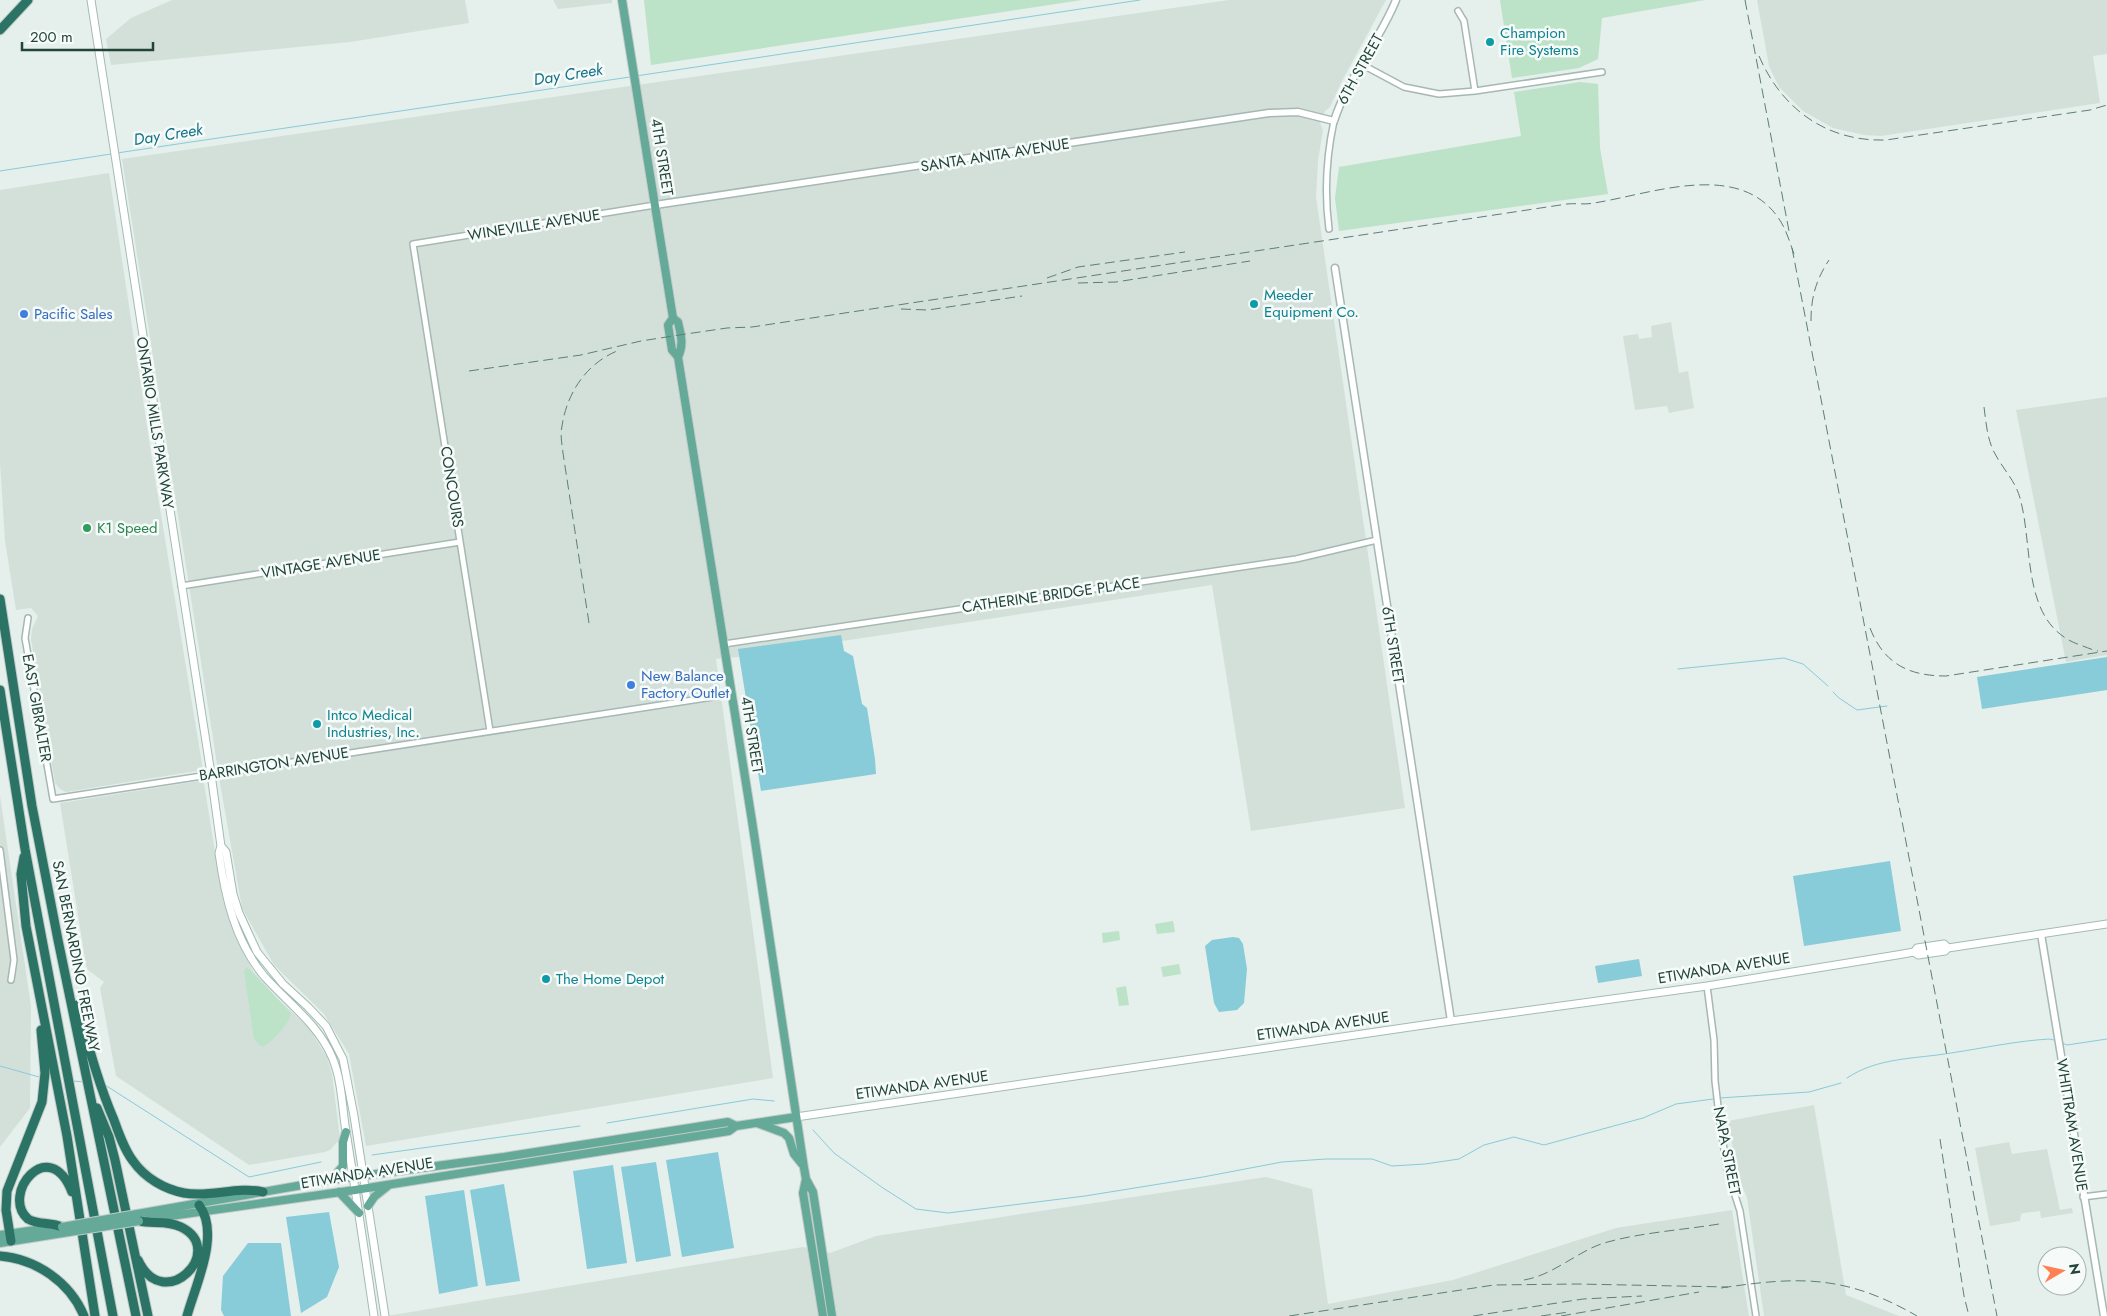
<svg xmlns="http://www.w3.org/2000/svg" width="2107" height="1316" viewBox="0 0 2107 1316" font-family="Jost,sans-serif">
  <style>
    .built { fill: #d3e0da }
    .green { fill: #bce2c7 }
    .water { fill: #88cbd9 }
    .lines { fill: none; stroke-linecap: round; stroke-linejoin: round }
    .stream { stroke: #88cbd9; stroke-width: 1 }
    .minor-casing { stroke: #a6b8b3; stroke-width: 8 }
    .tertiary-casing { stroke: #a6b8b3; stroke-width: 9 }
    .secondary-casing { stroke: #a2bcb3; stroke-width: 9 }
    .primary-casing { stroke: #c1cbc8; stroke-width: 10 }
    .motorway-casing { stroke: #c1cbc8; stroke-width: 11 }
    .minor { stroke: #fff; stroke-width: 5 }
    .tertiary { stroke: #fff; stroke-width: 6 }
    .secondary { stroke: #fff; stroke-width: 7 }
    .primary { stroke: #65a999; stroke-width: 8 }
    .motorway { stroke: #2a7365; stroke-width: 9 }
    .rail { stroke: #5c7f76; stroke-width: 1; stroke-dasharray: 10 5; stroke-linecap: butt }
    .primary-bridge-casing { stroke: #c1cbc8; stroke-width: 10; stroke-linecap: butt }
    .primary-bridge { stroke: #65a999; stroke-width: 8 }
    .culture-dot { fill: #0f9aa8; stroke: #f6fbf9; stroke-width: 2 }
    .shop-dot { fill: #3f7fe0; stroke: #f6fbf9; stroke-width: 2 }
    .leisure-dot { fill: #2e9e5b; stroke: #f6fbf9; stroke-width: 2 }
    .labels { text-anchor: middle; stroke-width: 5; stroke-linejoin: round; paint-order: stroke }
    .culture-label { font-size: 15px; fill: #0d838f; stroke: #f6fbf9; text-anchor: start }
    .street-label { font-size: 15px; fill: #21443b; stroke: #f6fbf9 }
    .shop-label { font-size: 15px; fill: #366cbe; stroke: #f6fbf9; text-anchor: start }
    .leisure-label { font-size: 15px; fill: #27864d; stroke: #f6fbf9; text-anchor: start }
    .water-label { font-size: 16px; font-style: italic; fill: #147287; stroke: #f6fbf9 }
  </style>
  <rect width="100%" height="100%" fill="#e5efeb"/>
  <path class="built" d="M172 0H465L469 23 350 42 111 65 106 39 131 18Z
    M553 0H612V3L558 9Z
    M1229 0H1386L1343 79 1330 107 1325 111 1320 123 1323 130 1318 161 1316 197 1405 808 1251 831 1212 585 737 657 716 659 773 1078 366 1146 349 1054 324 1014 274 965 242 908 220 783 122 159Z
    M1757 0H2107V54L2093 56 2100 103 1881 136 1864 135 1833 128 1803 111 1779 87 1769 66Z
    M109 173 153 466 203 770 66 792 60 789 55 783 31 639 32 629 38 616 31 608 16 610 5 541 0 463V190Z
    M1671 322 1679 373 1688 371 1694 408 1669 413 1667 406 1635 410 1623 336 1638 334 1639 339 1652 337 1651 326Z
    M2107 397V655L2066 662 2016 410Z
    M199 781 204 783 222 896 237 940 253 971 277 998 309 1028 327 1057 332 1074 340 1139 330 1150 325 1152 249 1165 116 1076 100 988 104 982 88 970 86 965 60 803Z
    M0 796 31 1006 30 1108 0 1147Z
    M1814 1105 1846 1295 1899 1316H1764L1747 1198 1738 1175 1728 1121Z
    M2009 1142 2012 1154 2047 1149 2060 1210 2072 1208 2073 1213 2041 1218 2040 1211 2024 1213 2021 1214 2020 1221 1990 1226 1975 1148Z
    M1266 1177 1312 1189 1328 1304 1453 1280 1616 1228 1732 1210 1749 1316H387L803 1247 830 1253 876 1236Z"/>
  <path class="green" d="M644 0H1082L651 65Z
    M1500 0H1705L1602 18 1598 59 1579 68 1512 78Z
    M1580 82 1598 84 1600 148 1608 194 1339 231 1335 198 1339 167 1521 136 1514 92Z
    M1173 921 1175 932 1157 934 1155 924Z
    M1119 931 1120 940 1103 943 1102 933Z
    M1179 964 1181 974 1163 977 1161 967Z
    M247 967 291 1013C289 1024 272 1043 262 1047L254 1039 244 971Z
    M1126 986 1129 1005 1119 1006 1116 988Z"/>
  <path class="water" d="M841 635 844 651 853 656 862 704 867 708 875 759 876 774 761 791 738 649Z
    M2107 657V690L1982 709 1977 677Z
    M1890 861 1901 931 1804 946 1793 876Z
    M1233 937 1239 938 1243 944 1247 969 1244 1003 1237 1010 1219 1012 1214 1003 1205 946 1212 940Z
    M1639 959 1642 976 1598 983 1595 966Z
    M718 1152 734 1248 682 1257 666 1160Z
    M656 1162 671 1256 636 1262 621 1167Z
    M613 1165 627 1263 587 1269 573 1171Z
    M504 1184 520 1281 486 1286 470 1190Z
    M464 1190 478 1286 439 1294 425 1196Z
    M329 1212 339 1267 327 1297 301 1313 286 1217Z
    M248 1243H281L291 1316H224L221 1310 223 1276Z"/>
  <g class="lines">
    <path class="stream" d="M636 76 1140 0
      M117 153 630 77
      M0 171 111 154
      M1678 669 1784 658 1803 664 1828 686
      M1833 692 1839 698 1857 710 1887 706
      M2062 1043 2067 1045 2107 1039
      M0 1066 39 1077
      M1847 1078C1878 1057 1916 1059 1951 1053 1984 1048 2016 1041 2049 1039L2054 1040
      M73 1081 84 1082
      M105 1085 249 1177 321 1162
      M1720 1098 1809 1092 1841 1083
      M607 1123 753 1099 774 1101
      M813 1130 834 1153 883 1188 916 1209 948 1213 1085 1196 1203 1177 1282 1162 1326 1159H1372L1392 1166 1425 1164 1459 1159 1484 1145 1514 1137 1544 1145 1643 1118 1676 1104 1713 1099
      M372 1155 580 1126"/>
    <g class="minor-casing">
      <path id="minor" d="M1458 11 1464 21 1475 91
        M1361 64 1404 87 1439 94 1475 91 1602 72
        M1329 229C1324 191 1326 158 1334 121
        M181 586 460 542
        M28 618 25 638 53 799 732 694
        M724 644 1296 559 1377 540
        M490 731 413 244 655 205
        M0 850 14 960 11 980
        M1707 986 1714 1040 1715 1081 1719 1115 1727 1170 1740 1211 1756 1316
        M2083 1197 2107 1194"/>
    </g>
    <g class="tertiary-casing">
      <path id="tertiary" d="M655 205 1269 113 1298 112 1334 121C1348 77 1379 42 1396 0
        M1335 268 1451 1021
        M2041 934 2104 1316"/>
    </g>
    <g class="secondary-casing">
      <path id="secondary" d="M91 0 211 774 221 846 219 853C225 897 235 941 264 976 288 1003 318 1024 332 1057 342 1080 342 1107 346 1132 356 1193 365 1255 374 1316
        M221 846 226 852 233 894 239 913 257 952 283 984 308 1007 326 1026 343 1059 354 1116 385 1316
        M1914 952 1918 955 1945 951 1948 948 2107 924
        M796 1117 1451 1021 1707 986 1897 955 1914 952 1917 948 1944 944 1948 948"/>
    </g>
    <g class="primary-casing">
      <path id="primary" d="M622 0 673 318 678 322C681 335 684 345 678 357
        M673 318 668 325 672 350 678 357 752 821 804 1168 806 1179 803 1193 823 1316
        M757 1123 784 1133 789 1138 794 1154 802 1164
        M806 1179 813 1192 832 1316
        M331 1180 343 1166V1142L346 1132
        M339 1192 359 1213
        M368 1206 374 1197 389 1185
        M137 1214 331 1180 504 1157 728 1122 736 1126
        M149 1219 355 1190 729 1131 736 1126 796 1117
        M0 1235 57 1227
        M0 1243 63 1233"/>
    </g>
    <g class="motorway-casing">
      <path id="motorway" d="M0 30 28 0
        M0 599 32 806 58 940 136 1316
        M0 690 25 849 113 1316
        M24 857 21 874 26 926 67 1136 95 1316
        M77 1005C88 1044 98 1083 114 1120 119 1134 124 1149 133 1161 145 1178 164 1189 184 1193 210 1198 237 1186 263 1192
        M97 1108 109 1137 115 1160 148 1316
        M62 1227C51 1222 38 1225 28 1219 0 1195 49 1133 72 1192
        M11 1241 6 1210 7 1191 42 1102 45 1073 41 1030
        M0 1256C36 1259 70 1282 84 1316
        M138 1260C164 1316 228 1250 181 1227 168 1220 153 1224 139 1221
        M187 1316C195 1286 221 1234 199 1205"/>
    </g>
    <use href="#minor" class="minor"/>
    <use href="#tertiary" class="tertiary"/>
    <use href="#secondary" class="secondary"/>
    <use href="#primary" class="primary"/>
    <use href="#motorway" class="motorway"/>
    <path class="rail" d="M1745 0 1789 231
      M1759 56C1782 110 1828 142 1886 140L2090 110 2107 105
      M1792 248 1997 1316
      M1047 278 1078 267 1185 252
      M1078 283 1116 282 1250 261
      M901 309 928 310 1022 296
      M1811 321C1811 297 1816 280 1829 260
      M469 371 581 355 641 341 686 334 727 328 752 327 1567 204C1576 203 1585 205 1594 203 1652 194 1742 158 1781 222 1787 232 1790 243 1794 254
      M1984 407C1986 422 1987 438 1994 452 2002 468 2015 480 2020 498 2034 547 2020 624 2080 645 2086 647 2092 650 2098 651
      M589 623 563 453C562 444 560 435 562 426 567 393 586 364 617 351
      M1870 628C1884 664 1909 676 1946 676L2107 651
      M1940 1139 1964 1296 1969 1316
      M1524 1280C1553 1275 1574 1254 1601 1244 1635 1233 1683 1230 1719 1224
      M1721 1288C1800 1276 1846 1275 1917 1316
      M1289 1316 1494 1285 1577 1284 1728 1287
      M1473 1316 1583 1299 1642 1296
      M1541 1316 1569 1312
      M1561 1316 1699 1292"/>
    <g class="primary-bridge-casing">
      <path id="primary-bridge" d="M62 1227 137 1214
        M63 1233 139 1221"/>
    </g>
    <use href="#primary-bridge" class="primary-bridge"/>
  </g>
  <g class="culture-dot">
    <circle cx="1490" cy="42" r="5"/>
    <circle cx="1254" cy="304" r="5"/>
    <circle cx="317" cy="724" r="5"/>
    <circle cx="546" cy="979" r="5"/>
  </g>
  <g class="shop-dot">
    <circle cx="24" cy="314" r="5"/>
    <circle cx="631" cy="685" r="5"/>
  </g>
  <circle class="leisure-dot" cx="87" cy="528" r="5"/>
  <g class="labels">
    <g class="culture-label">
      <text x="1500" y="38">Champion<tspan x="1500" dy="17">Fire Systems</tspan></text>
      <text x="1264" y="300">Meeder<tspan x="1264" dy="17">Equipment Co.</tspan></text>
      <text x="327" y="720">Intco Medical<tspan x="327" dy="17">Industries, Inc.</tspan></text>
      <text x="556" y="984">The Home Depot</text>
    </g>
    <g class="street-label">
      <text transform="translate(1360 69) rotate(-61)" y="5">6TH STREET</text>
      <text transform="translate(995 155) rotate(-9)" y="5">SANTA ANITA AVENUE</text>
      <text transform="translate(662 157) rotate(81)" y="5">4TH STREET</text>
      <text transform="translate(534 225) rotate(-9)" y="5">WINEVILLE AVENUE</text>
      <text transform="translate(155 423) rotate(81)" y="5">ONTARIO MILLS PARKWAY</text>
      <text transform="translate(452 487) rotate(81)" y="5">CONCOURS</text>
      <text transform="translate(321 564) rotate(-9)" y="5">VINTAGE AVENUE</text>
      <text transform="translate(1051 595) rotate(-8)" y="5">CATHERINE BRIDGE PLACE</text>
      <text transform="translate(1393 645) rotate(81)" y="5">6TH STREET</text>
      <text transform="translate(37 708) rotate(80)" y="5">EAST GIBRALTER</text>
      <text transform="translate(752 735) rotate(81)" y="5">4TH STREET</text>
      <text transform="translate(274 764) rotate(-9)" y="5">BARRINGTON AVENUE</text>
      <text transform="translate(76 956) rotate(79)" y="5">SAN BERNARDINO FREEWAY</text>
      <text transform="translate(1724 968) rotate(-9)" y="5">ETIWANDA AVENUE</text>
      <text transform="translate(1323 1026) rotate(-8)" y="5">ETIWANDA AVENUE</text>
      <text transform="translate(922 1085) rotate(-8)" y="5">ETIWANDA AVENUE</text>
      <text transform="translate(2072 1125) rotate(81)" y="5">WHITTRAM AVENUE</text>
      <text transform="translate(1727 1151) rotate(79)" y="5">NAPA STREET</text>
      <text transform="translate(367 1173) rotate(-9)" y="5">ETIWANDA AVENUE</text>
    </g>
    <g class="shop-label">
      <text x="34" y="319">Pacific Sales</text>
      <text x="641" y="681">New Balance<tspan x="641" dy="17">Factory Outlet</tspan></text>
    </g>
    <g class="leisure-label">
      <text x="97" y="533">K1 Speed</text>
    </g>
    <g class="water-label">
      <text transform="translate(568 74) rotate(-9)" y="6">Day Creek</text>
      <text transform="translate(168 134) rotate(-9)" y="6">Day Creek</text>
    </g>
  </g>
  <g transform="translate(2062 1271) rotate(81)"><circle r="24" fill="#f6fbf9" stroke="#a1b2ad"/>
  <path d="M0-4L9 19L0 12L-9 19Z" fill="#ff8053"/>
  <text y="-8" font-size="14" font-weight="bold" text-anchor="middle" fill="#21443b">N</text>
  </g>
  <path d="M22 42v8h131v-8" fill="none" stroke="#21443b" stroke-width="2.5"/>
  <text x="30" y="42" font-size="15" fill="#21443b" stroke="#f6fbf9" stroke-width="4" paint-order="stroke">200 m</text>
</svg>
